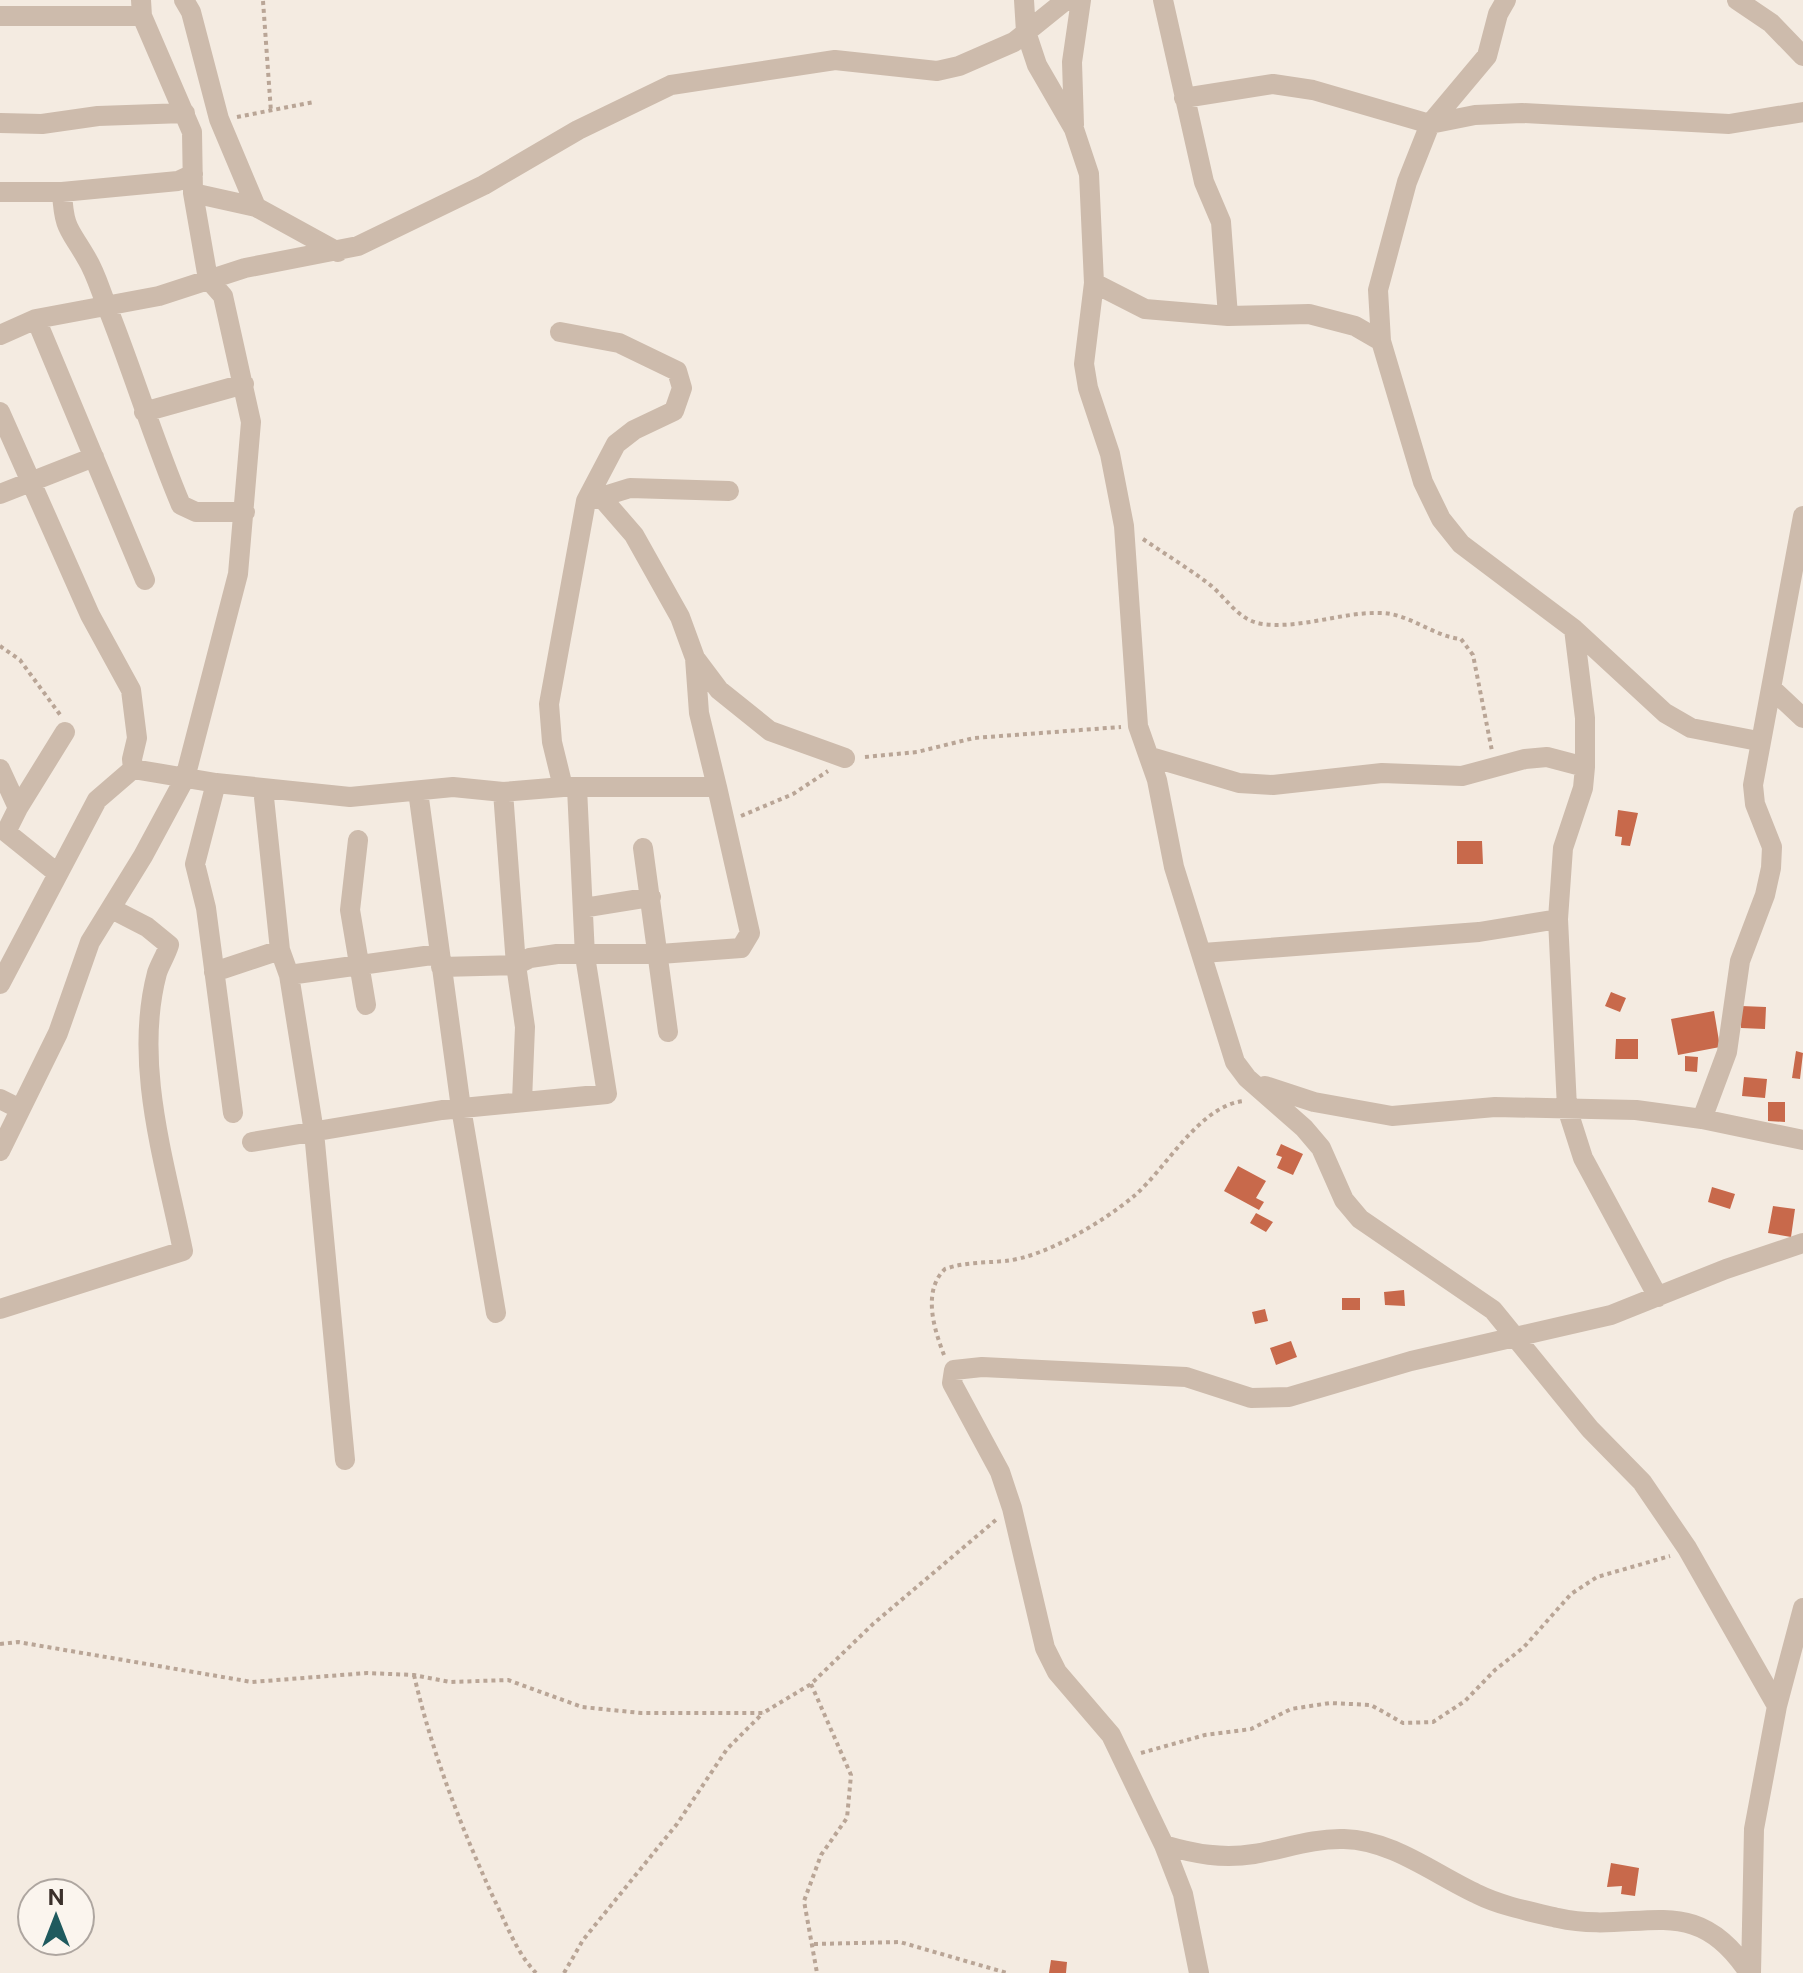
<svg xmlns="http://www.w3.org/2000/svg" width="1803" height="1973" viewBox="0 0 1803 1973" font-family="'Public Sans',sans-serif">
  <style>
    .building { fill: #c8694b }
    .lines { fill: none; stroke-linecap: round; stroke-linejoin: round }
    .path { stroke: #b9a596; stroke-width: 4; stroke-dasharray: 4 4; stroke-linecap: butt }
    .minor { stroke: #cdbbac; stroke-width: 20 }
  </style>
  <rect width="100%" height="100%" fill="#f4ebe1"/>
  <path class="building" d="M1618 810 1638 813 1630 846 1621 845 1622 837 1615 836Z
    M1457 841H1482L1483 864H1457Z
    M1611 992 1626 998 1620 1012 1605 1006Z
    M1741 1006 1766 1007 1765 1029 1741 1028Z
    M1714 1011 1720 1047 1678 1055 1671 1019Z
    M1616 1039H1638V1059H1615Z
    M1796 1051 1803 1053 1800 1079 1792 1078Z
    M1685 1056 1698 1057 1697 1072 1685 1071Z
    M1744 1077 1767 1079 1765 1098 1742 1096Z
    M1768 1102H1785V1122L1768 1121Z
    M1281 1144 1303 1154 1293 1175 1277 1168 1282 1157 1276 1155Z
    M1238 1166 1266 1181 1256 1198 1264 1202 1259 1210 1224 1191Z
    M1712 1187 1735 1194 1730 1209 1708 1202Z
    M1773 1206 1795 1209 1791 1237 1768 1233Z
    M1256 1213 1273 1222 1266 1232 1250 1223Z
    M1404 1290 1405 1306 1385 1305 1384 1292Z
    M1342 1298H1360V1310H1342Z
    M1265 1309 1268 1321 1255 1324 1252 1312Z
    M1291 1341 1297 1357 1276 1365 1270 1348Z
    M1611 1863 1639 1868 1635 1896 1621 1894 1622 1886 1607 1887Z
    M1051 1960 1067 1962 1066 1973H1049Z"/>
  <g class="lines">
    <path class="path" d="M263 1 271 112
      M237 117 314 102
      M1143 539C1165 554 1188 568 1209 584 1227 598 1238 621 1263 624 1302 629 1341 612 1380 613 1409 613 1432 636 1461 639L1473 655 1492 751
      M0 646 20 660 61 716
      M865 757 917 752 974 738 1121 727
      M741 816 793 794 828 771
      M944 1355C934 1329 922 1291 945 1269 965 1262 983 1263 1005 1261 1045 1257 1103 1222 1134 1196 1167 1168 1198 1107 1243 1101
      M0 1644 18 1642 252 1682 367 1673 414 1675 450 1682 508 1680 582 1707 641 1713H763L811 1684 873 1624 997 1519
      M414 1675C432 1753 461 1827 494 1899 507 1925 516 1952 536 1973
      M811 1684 851 1775 847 1818 821 1855 804 1901 817 1973
      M1141 1753 1205 1735 1251 1729 1291 1709 1330 1703 1371 1705 1403 1723 1433 1722 1465 1701 1495 1670 1524 1647 1571 1594 1597 1577 1670 1556
      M814 1944 900 1942 1007 1973
      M564 1973 583 1940 677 1824 727 1749 763 1713"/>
    <path class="minor" d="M184 0 191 12 219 119 256 207
      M1024 0 1026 32 1037 65 1074 129 1089 174 1094 283 1084 364 1088 388 1110 454 1124 526 1138 726 1157 780 1174 867 1235 1062 1247 1078 1304 1128 1321 1148 1344 1200 1360 1219 1493 1310 1590 1429 1642 1482 1687 1548 1777 1706
      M1163 0 1204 182 1221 222 1228 316
      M1506 0 1498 14 1487 56 1430 124 1407 182 1378 290 1381 341 1423 482 1441 519 1461 544 1574 629 1665 713 1691 728 1758 741
      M1737 0 1771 23 1803 56
      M0 16H142
      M1184 98 1273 84 1313 90 1430 124 1475 115 1522 113 1729 124 1803 112
      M0 123 42 124 98 116 185 113
      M1074 125 1072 62 1081 0
      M0 192H62L178 181 193 174
      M62 192C64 231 70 229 87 259 95 272 100 289 106 304 133 371 153 439 181 505L196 512H245
      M193 193 256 207 338 252
      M1094 283 1145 309 1228 316 1309 314 1355 326 1381 341
      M36 319 145 580
      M560 332 619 343 677 371 682 388 674 411 634 430 616 444 586 501 549 704 552 742 563 787
      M0 335 36 319 159 296 245 268 358 246 484 185 578 130 671 85 835 60 937 71 959 66 1014 42 1066 0
      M0 412 90 615 131 690 137 738 132 759 133 769 216 783 350 797 453 787 503 792 563 787H717L699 713 695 658
      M144 412 244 384
      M0 494 94 457
      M601 497 630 488 729 491
      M586 501 601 497 634 535 680 617 695 658 719 690 770 731 845 758
      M1803 516 1753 785 1755 804 1772 847 1771 868 1765 895 1740 961 1727 1052 1702 1119 1803 1140
      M1574 629 1585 718V767L1583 788 1563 848 1558 919 1567 1108 1583 1158 1658 1297
      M1771 688 1803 718
      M1151 757 1239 783 1273 785 1382 773 1462 776 1525 759 1547 757 1585 767
      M0 769 18 808 6 832 57 873
      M216 783 195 864 206 908 233 1113
      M263 788 280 950 289 975 314 1132 345 1460
      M418 791 461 1108 496 1313
      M503 792 516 965 525 1027 522 1101
      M18 808 65 732
      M358 840 350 910 366 1005
      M643 848 668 1032
      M583 908 651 897
      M1203 953 1479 932 1558 919
      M441 967 516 965 530 958 557 954H660L741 948 750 933 717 787
      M214 972 280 950
      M289 975 439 954
      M0 984 97 800 133 769
      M1265 1086 1314 1102 1392 1116 1495 1107 1636 1110 1702 1119
      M0 1099 20 1109
      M252 1142 442 1110 607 1094 585 956 577 788
      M0 1151 58 1033 90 942 143 856 185 778 238 574 251 422 223 296 208 279 193 193 192 132 142 16 141 0
      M0 1309 183 1251C165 1162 133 1064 157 973 160 964 166 955 169 945L147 927 112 909
      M1164 1845C1195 1854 1222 1859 1254 1854 1284 1849 1313 1838 1344 1839 1392 1840 1434 1874 1477 1894 1501 1906 1532 1912 1558 1918 1639 1936 1693 1887 1749 1973
      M1199 1973 1183 1894 1164 1845 1111 1735 1057 1672 1045 1648 1012 1508 1000 1472 952 1383 954 1370 982 1367 1186 1377 1251 1398 1289 1397 1411 1361 1611 1315 1726 1269 1803 1243
      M1751 1973 1754 1829 1777 1706 1803 1608"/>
  </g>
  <g transform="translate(56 1917)"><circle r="38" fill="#fbf5ee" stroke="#aea6a0" stroke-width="2"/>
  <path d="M0-6L14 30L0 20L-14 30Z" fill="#1f5a5e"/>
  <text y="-12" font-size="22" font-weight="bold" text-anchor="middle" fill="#3b302b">N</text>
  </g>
</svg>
